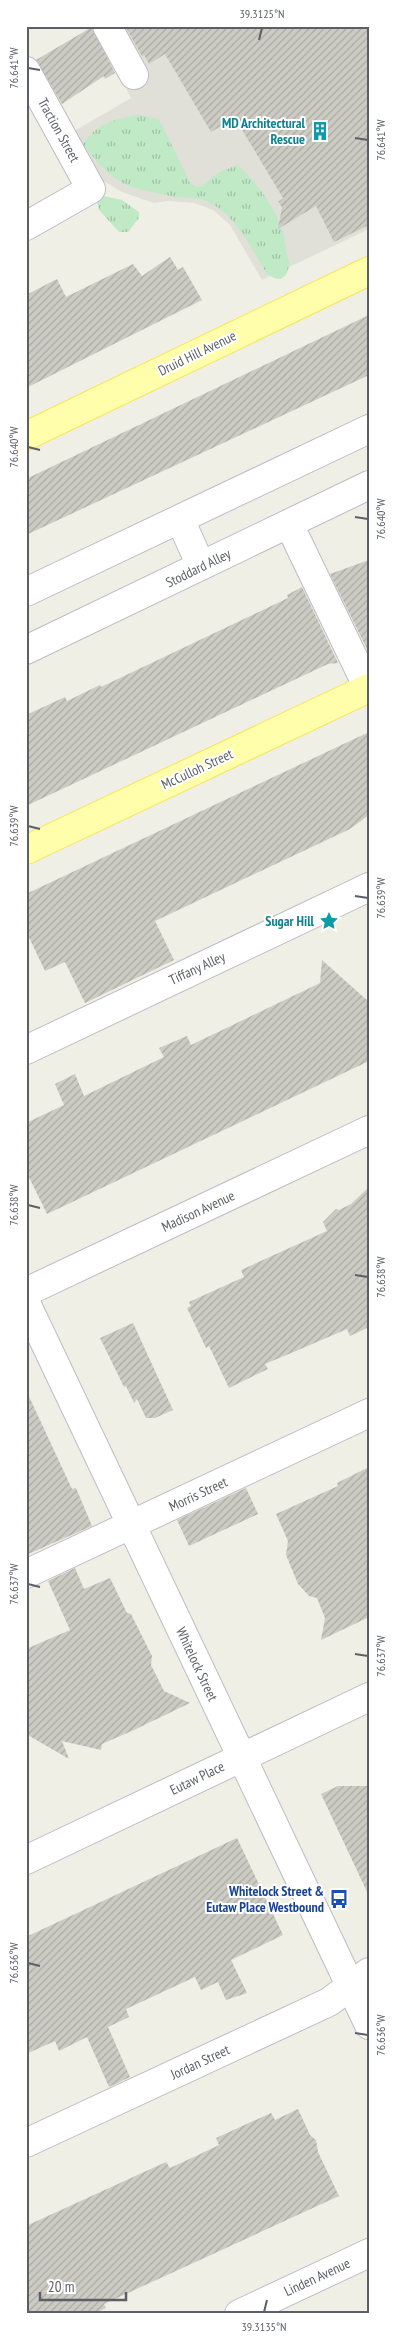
<svg xmlns="http://www.w3.org/2000/svg" width="395" height="2340" viewBox="0 0 395 2340" font-family="'PT Sans Narrow',sans-serif">
  <style>
    .industrial { fill: #e0e0d9 }
    .grass { fill: url(#grass-tufts) }
    .building { fill: url(#building-hatch) }
    .lines { fill: none; stroke-linecap: round; stroke-linejoin: round }
    .minor-casing { stroke: #bcbdc4; stroke-width: 30 }
    .major-casing { stroke: #fae454; stroke-width: 30 }
    .minor { stroke: #fff; stroke-width: 28 }
    .major { stroke: #fffeaa; stroke-width: 28 }
    .ticks { fill: none; stroke: #5c5f66; stroke-width: 2 }
    .labels { text-anchor: middle; stroke-width: 4; stroke-linejoin: round; paint-order: stroke }
    .culture-label { font-size: 14px; font-weight: bold; fill: #0d838f; stroke: #fff; text-anchor: end }
    .street-label { font-size: 14px; fill: #5c5f66; stroke: #fff }
    .transit-label { font-size: 14px; font-weight: bold; fill: #164399; stroke: #fff; text-anchor: end }
    .neatline { fill: none; stroke: #5c5f66; stroke-width: 2 }
    .ticks-label { font-size: 12px; text-anchor: middle; fill: #5c5f66 }
  </style>
  <defs>
    <pattern id="grass-tufts" width="24" height="20" patternUnits="userSpaceOnUse" patternTransform="scale(1.25)"><rect width="24" height="20" fill="#c0e9c6"/><path d="M3 7l-1-3M5 7V3M7 7l1-3M15 17l-1-3M17 17v-4M19 17l1-3" fill="none" stroke="#9fc0a5"/></pattern>
    <pattern id="building-hatch" width="6" height="6" patternUnits="userSpaceOnUse" patternTransform="scale(1.25)"><rect width="6" height="6" fill="#cdccc4"/><path d="M-1 1l2-2M0 6l6-6M5 7l2-2" fill="none" stroke="#aaa9a3"/></pattern>
  </defs>
  <rect width="100%" height="100%" fill="#f0efe5"/>
  <path class="industrial" d="M92 26H369V229L262 280 230 225 213 210 194 203 169 201 154 203 122 192 90 173 71 133 131 98Z"/>
  <path class="grass" d="M139 115 159 119 190 183 197 187 202 186 218 173 237 165C255 178 276 210 283 232 286 243 286 254 290 265L286 275 281 279 274 278 267 274C251 248 236 214 206 201 198 197 186 198 176 197 125 187 116 187 83 144 96 124 117 118 139 115Z
    M99 195 122 200 139 212V218L128 232H119L99 210 96 197Z"/>
  <path class="building" d="M125 26H369V225L334 242 316 206 278 229 282 207 278 202 283 198 235 118 211 132 165 54 149 64 144 55 142 56Z
    M92 27 115 73 105 79 104 76 62 104 36 60Z
    M170 257 178 270 183 267 202 300 26 388V295L57 279 66 297 133 264 142 276Z
    M369 315V375L26 535V479Z
    M369 560V653L330 574Z
    M302 587 338 663 328 664 26 806V715L65 697 67 701 100 685 101 687 288 598 287 595Z
    M369 732V815L350 829 155 921 174 960 85 1003 65 962 45 971 26 931V894Z
    M322 960 369 1002V1061L47 1214 26 1171V1123L64 1105 55 1084 75 1074 84 1096 164 1057 159 1048 187 1036 191 1045 320 983Z
    M369 1187V1327L350 1336 347 1329 296 1351 265 1364 268 1369 229 1388 209 1346 206 1348 187 1308 191 1306 189 1302 244 1277 241 1270 327 1231 323 1222 336 1209 339 1210 351 1204Z
    M133 1323 173 1410 155 1418H146L137 1399 134 1403 126 1386 124 1387 100 1338Z
    M26 1390 72 1489 76 1488 92 1526 26 1555Z
    M369 1467V1617L321 1640 325 1618 317 1598 309 1596 298 1584 286 1555 288 1541 276 1514 338 1486 337 1483Z
    M246 1488 258 1514 189 1546 177 1520Z
    M75 1568 84 1589 110 1578 127 1613 131 1614 152 1656 151 1665 164 1691 190 1703 134 1730 102 1744 101 1750 62 1741 69 1759 26 1734V1649L70 1630 48 1581Z
    M338 1786H369V1896L321 1794Z
    M237 1838 283 1935 231 1960 247 1993 226 2000 218 1982 201 1990 195 1977 126 2009 129 2017 108 2027 130 2077 109 2087 87 2037 59 2051 55 2041 26 2054V1937Z
    M298 2109 310 2135 316 2140 318 2152 339 2196 104 2304 106 2308 93 2314H26V2226L166 2162 170 2168 196 2156 219 2145 216 2138 271 2113 275 2120Z"/>
  <g class="lines">
    <g class="minor-casing">
      <path id="minor" d="M107 26 134 75
        M26 71 91 189 26 226
        M180 519 201 566
        M289 524 369 690
        M26 592 369 429
        M26 650 369 485
        M26 1050 369 887
        M26 1292 369 1130
        M26 1303 369 2025
        M26 1574 369 1413
        M26 1860 369 1697
        M26 2143 329 2002 369 1972
        M239 2314 369 2253"/>
    </g>
    <g class="major-casing">
      <path id="major" d="M26 436 369 271
        M26 850 369 688"/>
    </g>
    <use href="#minor" class="minor"/>
    <use href="#major" class="major"/>
  </g>
  <path class="ticks" d="M259 40 262 28M28 68 40 70M355 138 368 140M28 447 40 450M355 517 368 519M28 826 40 829M355 896 368 898M28 1205 40 1208M355 1275 368 1277M28 1584 40 1587M355 1654 368 1656M28 1963 40 1966M355 2033 368 2035M264 2312 267 2300"/>
  <defs>
    <g id="building-bare" transform="scale(1.5)"><path d="M-4-6H4V6H1V3H-1V6H-4ZM-2.5-4.3h1.7v1.8h-1.7ZM.8-4.3h1.7v1.8H.8ZM-2.5-1h1.7V.8h-1.7ZM.8-1h1.7V.8H.8Z" fill="#0f9aa8" stroke="#fff" stroke-width="2.5" paint-order="stroke"/></g>
    <g id="sight-bare" transform="scale(1.5)"><path d="M0-6L1.8-2.2L6-1.7L2.9 1.2L3.7 5.4L0 3.3L-3.7 5.4L-2.9 1.2L-6-1.7L-1.8-2.2Z" fill="#0f9aa8" stroke="#fff" stroke-width="2.5" paint-order="stroke"/></g>
    <g id="bus-bare" transform="scale(1.5)"><path d="M-5-6H5V4H4V6H2V4H-2V6H-4V4H-5ZM-3.5-4V0h7V-4ZM-3.5 1.2v1.5H-2V1.2ZM2 1.2v1.5H3.5V1.2Z" fill="#1a4fb4" stroke="#fff" stroke-width="2.5" paint-order="stroke"/></g>
  </defs>
  <g fill-rule="evenodd">
    <use href="#building-bare" x="320" y="131"/>
    <use href="#sight-bare" x="329" y="921"/>
    <use href="#bus-bare" x="339" y="1899"/>
  </g>
  <g class="labels">
    <g class="culture-label">
      <text x="305" y="128">MD Architectural<tspan x="305" dy="16">Rescue</tspan></text>
      <text x="314" y="926">Sugar Hill</text>
    </g>
    <g class="street-label">
      <text transform="translate(59 130) rotate(61)" y="5">Traction Street</text>
      <text transform="translate(197 353) rotate(-26)" y="5">Druid Hill Avenue</text>
      <text transform="translate(198 568) rotate(-26)" y="5">Stoddard Alley</text>
      <text transform="translate(197 769) rotate(-25)" y="5">McCulloh Street</text>
      <text transform="translate(197 968) rotate(-25)" y="5">Tiffany Alley</text>
      <text transform="translate(198 1211) rotate(-25)" y="5">Madison Avenue</text>
      <text transform="translate(198 1494) rotate(-25)" y="5">Morris Street</text>
      <text transform="translate(197 1664) rotate(65)" y="5">Whitelock Street</text>
      <text transform="translate(197 1778) rotate(-26)" y="5">Eutaw Place</text>
      <text transform="translate(200 2062) rotate(-25)" y="5">Jordan Street</text>
      <text transform="translate(317 2277) rotate(-25)" y="5">Linden Avenue</text>
    </g>
    <g class="transit-label">
      <text x="324" y="1896">Whitelock Street &amp;<tspan x="324" dy="16">Eutaw Place Westbound</tspan></text>
    </g>
  </g>
  <rect width="395" height="2340" fill="none" stroke="#ffffff" stroke-width="55"/>
  <path d="M40 2292v8h86v-8" fill="none" stroke="#5c5f66" stroke-width="2.5"/>
  <text x="48" y="2292" font-size="15" fill="#5c5f66" stroke="#ffffff" stroke-width="4" paint-order="stroke">20 m</text>
  <rect x="28" y="28" width="340" height="2284" class="neatline"/>
  <g class="ticks-label">
    <text x="262" y="18">39.3125°N</text>
    <text transform="translate(14 68) rotate(-90)" y="4">76.641°W</text>
    <text transform="translate(381 140) rotate(-90)" y="4">76.641°W</text>
    <text transform="translate(14 447) rotate(-90)" y="4">76.640°W</text>
    <text transform="translate(381 519) rotate(-90)" y="4">76.640°W</text>
    <text transform="translate(14 826) rotate(-90)" y="4">76.639°W</text>
    <text transform="translate(381 898) rotate(-90)" y="4">76.639°W</text>
    <text transform="translate(14 1205) rotate(-90)" y="4">76.638°W</text>
    <text transform="translate(381 1277) rotate(-90)" y="4">76.638°W</text>
    <text transform="translate(14 1584) rotate(-90)" y="4">76.637°W</text>
    <text transform="translate(381 1656) rotate(-90)" y="4">76.637°W</text>
    <text transform="translate(14 1963) rotate(-90)" y="4">76.636°W</text>
    <text transform="translate(381 2035) rotate(-90)" y="4">76.636°W</text>
    <text x="264" y="2331">39.3135°N</text>
  </g>
</svg>
